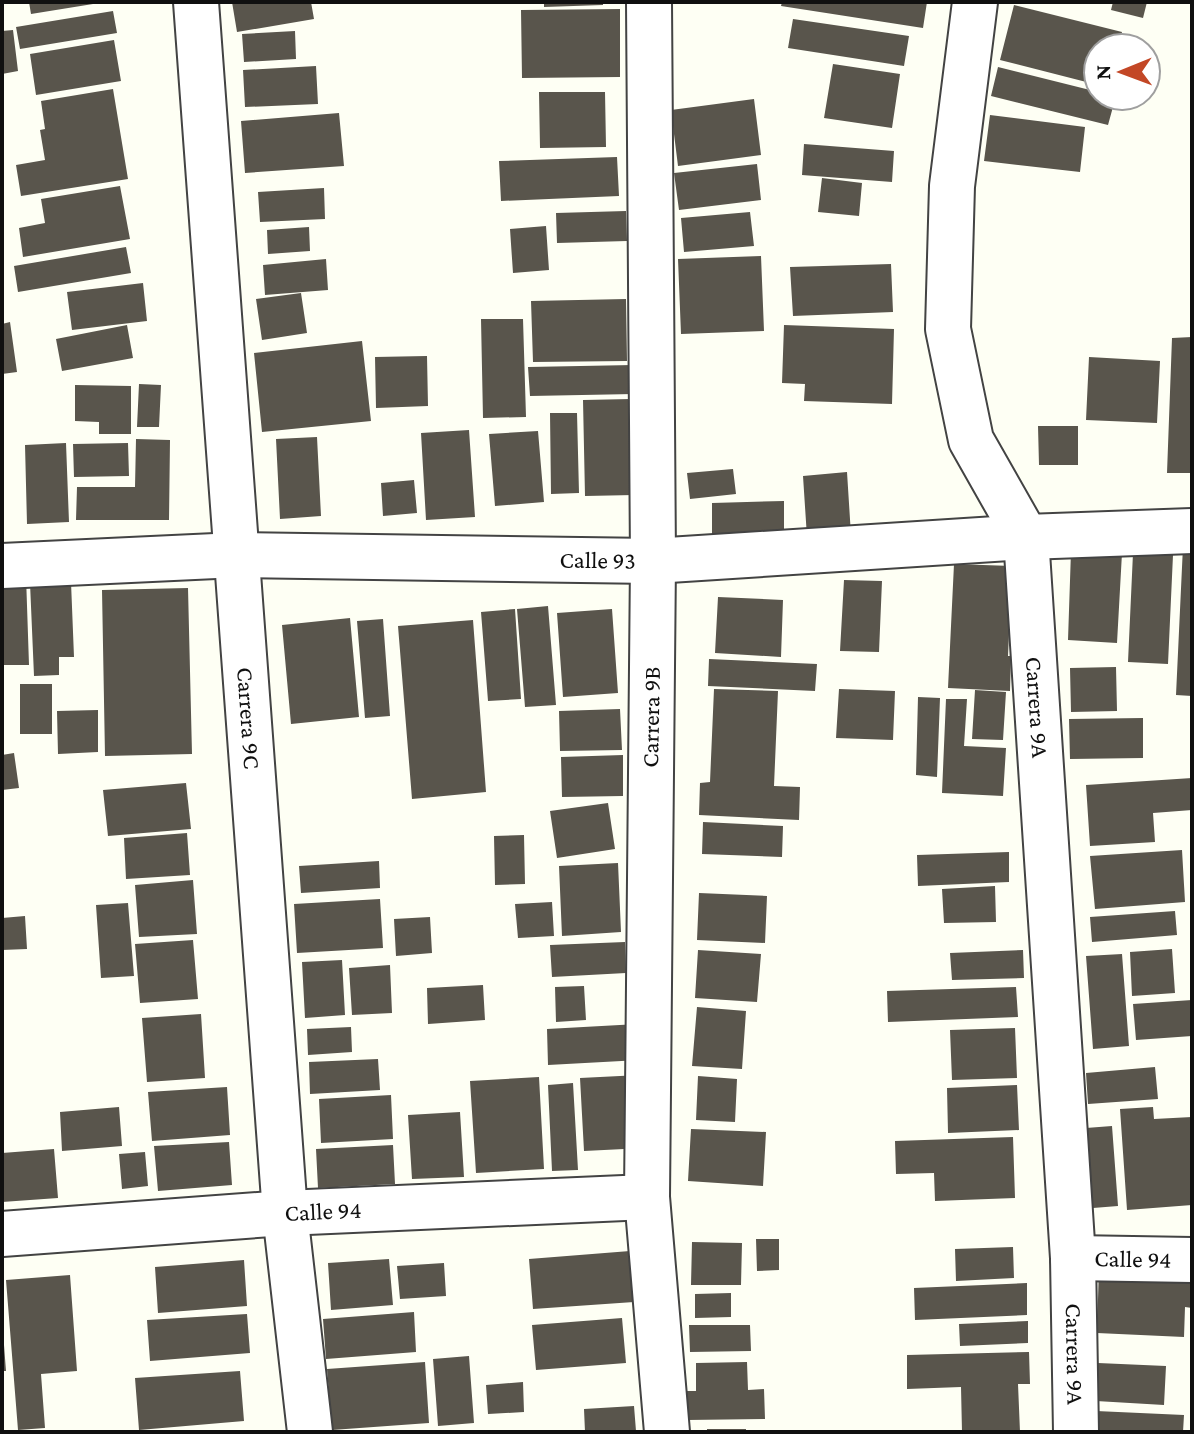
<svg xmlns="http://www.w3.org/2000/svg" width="1194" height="1434" viewBox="0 0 1194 1434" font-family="'Crimson Pro',serif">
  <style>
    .building { fill: #59554c }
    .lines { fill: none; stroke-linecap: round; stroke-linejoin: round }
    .street-casing { stroke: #434343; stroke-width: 48 }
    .street { stroke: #fff; stroke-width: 44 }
    .labels { text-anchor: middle; stroke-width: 8; stroke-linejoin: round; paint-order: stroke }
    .street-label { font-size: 24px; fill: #101010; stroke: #fff }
  </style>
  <rect width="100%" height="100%" fill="#fefff4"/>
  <path class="building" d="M29 2H93V4L31 14Z
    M232 2H311L314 19 237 32Z
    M544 2H603V5L544 7Z
    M782 2H927L923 28 781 6Z
    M1113 2H1147L1143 18 1111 10Z
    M1014 5 1122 32 1118 48H1098V85L1000 60Z
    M620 9V77L522 78 521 10Z
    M113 11 117 33 20 49 16 27Z
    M793 19 909 36 904 66 788 48Z
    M13 30 18 71 2 74V31Z
    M295 31 296 59 244 62 242 34Z
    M114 40 121 81 36 95 30 54Z
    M833 64 900 74 892 128 824 118Z
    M316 66 318 104 245 107 243 70Z
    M998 67 1098 92V96H1116L1108 125 991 96Z
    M113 89 128 179 21 196 16 165 45 160 40 130 45 129 41 101Z
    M539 92H605L606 147 540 148Z
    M754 99 761 155 678 166 671 110Z
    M339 113 344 166 245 173 241 121Z
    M990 115 1085 127 1080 172 984 161Z
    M804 144 894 151 892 182 802 175Z
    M617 157 619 196 501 201 499 161Z
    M757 164 761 200 679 210 674 173Z
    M822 178 862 183 859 216 818 212Z
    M120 186 130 239 23 257 19 228 45 223 41 199Z
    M324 188 325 219 260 222 258 192Z
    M626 211 627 241 557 243 556 213Z
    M750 212 754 246 684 252 681 218Z
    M546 226 549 270 513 273 510 229Z
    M309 227 310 251 268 254 267 230Z
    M126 247 131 273 18 292 14 266Z
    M761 256 764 331 681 334 678 259Z
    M326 259 328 290 265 295 263 265Z
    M891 264 893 312 793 316 790 267Z
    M143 283 147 321 72 330 67 292Z
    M301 293 307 333 262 340 256 299Z
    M626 299 627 361 533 362 531 301Z
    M481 319H523L526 417 483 418Z
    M10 322 17 372 2 374V324Z
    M127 325 133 358 62 371 56 339Z
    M784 325 894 329 892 404 804 401 805 384 782 383Z
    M1192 337V473H1167L1172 338Z
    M362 341 371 421 262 432 254 353Z
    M427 356 428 406 376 408 375 357Z
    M1089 357 1160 361 1157 423 1086 420Z
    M633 365 634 394 530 396 528 367Z
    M139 384 161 385 159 427H137Z
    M75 385 131 386V434H99V422L75 421Z
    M631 399 634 495 585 496 583 400Z
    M550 413H577L579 493 551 494Z
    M1038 426H1078V465H1039Z
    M469 430 475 517 426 520 421 433Z
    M538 431 544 502 495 506 489 434Z
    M317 437 321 516 280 519 276 439Z
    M136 439 170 440 169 520H76L77 487H135Z
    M66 443 69 522 27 524 25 445Z
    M128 443 129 476 74 477 73 444Z
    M733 469 736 494 690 499 687 473Z
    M847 472 851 535 807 537 803 476Z
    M414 480 417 513 383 516 381 483Z
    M784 501V534L712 536V503Z
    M1183 546 1192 547V696L1176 695Z
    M1071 551 1122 553 1117 643 1068 640Z
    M1133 553 1173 555 1168 664 1128 662Z
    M954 564 1012 566 1008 656H1011L1010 691 948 688Z
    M26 576 29 665H2V577Z
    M844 580 882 581 879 652 840 651Z
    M71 582 74 657H59V675L34 676 30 583Z
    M188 588 192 754 105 756 102 590Z
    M718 597 783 600 781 657 715 653Z
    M548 606 556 705 525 707 517 609Z
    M515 609 521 699 488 701 481 612Z
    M612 609 618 693 563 697 557 613Z
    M350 618 359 717 291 724 282 625Z
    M383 619 390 716 365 718 357 621Z
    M473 620 486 792 412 799 398 626Z
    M709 659 817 664 815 691 708 686Z
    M1116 667 1117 711 1071 712 1070 668Z
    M20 684H52V734H20Z
    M714 689 778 691 774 786 800 787 799 820 699 815 700 783 710 782Z
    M839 689 895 691 893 740 836 738Z
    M975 690 1006 692 1003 740 972 739Z
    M918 697 940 698 937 777 916 775Z
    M946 699H967L964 746 1006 748 1003 796 942 793Z
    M620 709 622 750 560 751 559 711Z
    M98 710V752L58 754 57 711Z
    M1143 718V758L1070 759 1069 719Z
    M14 753 19 788 2 790V755Z
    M623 755V796L562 797 561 757Z
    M1192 778V810L1153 813 1155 842 1090 846 1086 785Z
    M186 783 191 829 108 836 103 790Z
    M608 803 615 849 557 858 550 811Z
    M703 822 783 826 782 857 702 854Z
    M187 833 190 875 126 879 124 838Z
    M524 835 525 884 495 885 494 836Z
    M1182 850 1185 902 1095 909 1090 856Z
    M1009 852V882L918 886 917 855Z
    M379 861 380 888 301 893 299 866Z
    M618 863 621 932 562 936 559 866Z
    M193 880 197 934 139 937 135 885Z
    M995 886 996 922 944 923 942 889Z
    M699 893 767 896 765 943 697 940Z
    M380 899 383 948 297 953 294 904Z
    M552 902 554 936 518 938 515 904Z
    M128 903 134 976 101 978 96 905Z
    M1175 911 1177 935 1092 942 1090 917Z
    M25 916 27 949 2 950V918Z
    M430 917 432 953 396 956 394 919Z
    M193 940 198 999 140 1003 135 944Z
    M625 942 626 973 552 977 550 945Z
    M1172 949 1175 993 1132 996 1130 952Z
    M698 950 761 954 757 1002 695 998Z
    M1023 950 1024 978 952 980 950 953Z
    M1122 954 1129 1046 1093 1049 1086 956Z
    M342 960 345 1015 305 1018 302 962Z
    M390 965 392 1013 352 1015 349 968Z
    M483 985 485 1020 428 1024 427 988Z
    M584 986 586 1020 556 1022 555 987Z
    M1016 987 1018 1017 888 1022 887 991Z
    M1192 1000V1036L1136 1040 1133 1004Z
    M697 1007 746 1011 742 1069 692 1066Z
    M201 1014 205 1078 147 1082 142 1018Z
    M638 1024 640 1060 548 1065 547 1029Z
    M351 1027 352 1052 308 1055 307 1029Z
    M1015 1028 1017 1078 952 1080 950 1030Z
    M378 1059 380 1090 310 1094 309 1062Z
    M1155 1067 1158 1099 1088 1104 1086 1073Z
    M640 1075 644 1148 584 1151 580 1078Z
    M698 1076 737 1079 735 1122 696 1120Z
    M539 1077 544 1169 476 1173 470 1081Z
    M573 1083 578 1170 552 1171 548 1085Z
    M1017 1085 1019 1130 948 1133 947 1088Z
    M227 1087 230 1135 152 1141 148 1092Z
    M391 1095 393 1139 321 1143 319 1099Z
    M119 1107 122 1146 62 1151 60 1112Z
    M1153 1107 1154 1119 1192 1117V1205L1127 1210 1120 1109Z
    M460 1112 464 1177 412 1179 408 1115Z
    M1112 1126 1118 1206 1093 1208 1086 1128Z
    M691 1129 766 1132 763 1186 688 1181Z
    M1013 1137 1015 1198 935 1201 934 1173 896 1174 895 1141Z
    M229 1142 232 1185 158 1191 154 1146Z
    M393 1145 395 1184 318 1188 316 1149Z
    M54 1149 58 1198 2 1202V1153Z
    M145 1152 148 1186 122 1189 119 1154Z
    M756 1239H779V1270L757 1271Z
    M692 1242 742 1243 741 1285H691Z
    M1013 1247 1014 1278 956 1281 955 1249Z
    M630 1251 634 1302 533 1309 529 1259Z
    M389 1259 393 1305 331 1310 328 1263Z
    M244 1260 247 1306 158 1313 155 1267Z
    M444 1263 446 1296 400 1299 397 1266Z
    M1099 1266 1192 1271V1308L1185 1307 1184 1337 1097 1333Z
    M70 1275 77 1371 41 1374 45 1428 18 1430 6 1280Z
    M1027 1283V1315L915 1320 914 1288Z
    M731 1293V1317L695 1318V1294Z
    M414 1312 416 1352 326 1359 323 1319Z
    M247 1314 250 1353 150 1361 147 1320Z
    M622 1318 626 1363 536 1370 532 1325Z
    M1028 1321V1343L960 1346 959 1324Z
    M689 1325H750L751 1351 690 1352Z
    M2 1345H4L6 1371H2Z
    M1029 1352 1030 1384H1018L1020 1432H962L961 1387 907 1389V1355Z
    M469 1356 474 1423 438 1426 433 1359Z
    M425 1362 429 1423 332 1430 327 1369Z
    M747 1362 748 1390 764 1389 765 1419 687 1420V1391H696V1363Z
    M1098 1363 1166 1366 1164 1405 1096 1401Z
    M240 1371 244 1421 139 1430 135 1378Z
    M523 1382 524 1412 488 1414 486 1385Z
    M634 1406 636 1431 585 1432 584 1409Z
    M1096 1411 1184 1415 1183 1432H1095Z
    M707 1429H746V1432H707Z"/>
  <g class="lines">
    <g class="street-casing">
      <g id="street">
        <path id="s1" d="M196 2 285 1213 310 1432"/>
        <path d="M649 2 653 561 647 1197 667 1432"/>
        <path id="s2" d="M975 2 952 186 948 329 971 440 1026 537 1073 1258 1076 1432"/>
        <path id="s3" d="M2 566 237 555 653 561 1026 537 1192 531"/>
        <path id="s4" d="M2 1234 285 1213 647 1197"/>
        <path id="s5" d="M1073 1258 1192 1260"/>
      </g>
    </g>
    <use href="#street" class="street"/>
  </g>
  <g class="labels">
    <g class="street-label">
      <text dy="8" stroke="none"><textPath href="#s3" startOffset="596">Calle 93</textPath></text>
      <text dy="8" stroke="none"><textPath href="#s2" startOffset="724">Carrera 9A</textPath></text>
      <text dy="8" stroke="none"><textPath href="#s1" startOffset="718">Carrera 9C</textPath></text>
      <text transform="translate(651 717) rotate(-89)" y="8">Carrera 9B</text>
      <text dy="8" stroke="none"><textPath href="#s4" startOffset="322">Calle 94</textPath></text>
      <text dy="8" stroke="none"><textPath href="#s5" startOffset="60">Calle 94</textPath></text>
      <text dy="8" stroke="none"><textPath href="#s2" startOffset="1372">Carrera 9A</textPath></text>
    </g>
  </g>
  <rect width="1194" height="1434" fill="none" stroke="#101010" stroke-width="8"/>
  <g transform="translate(1122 72) rotate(269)"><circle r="38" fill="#ffffff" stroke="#9f9f9f" stroke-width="2"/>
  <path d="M0-6L14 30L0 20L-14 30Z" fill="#c34726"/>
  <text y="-12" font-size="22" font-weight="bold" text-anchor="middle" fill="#101010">N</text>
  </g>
</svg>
